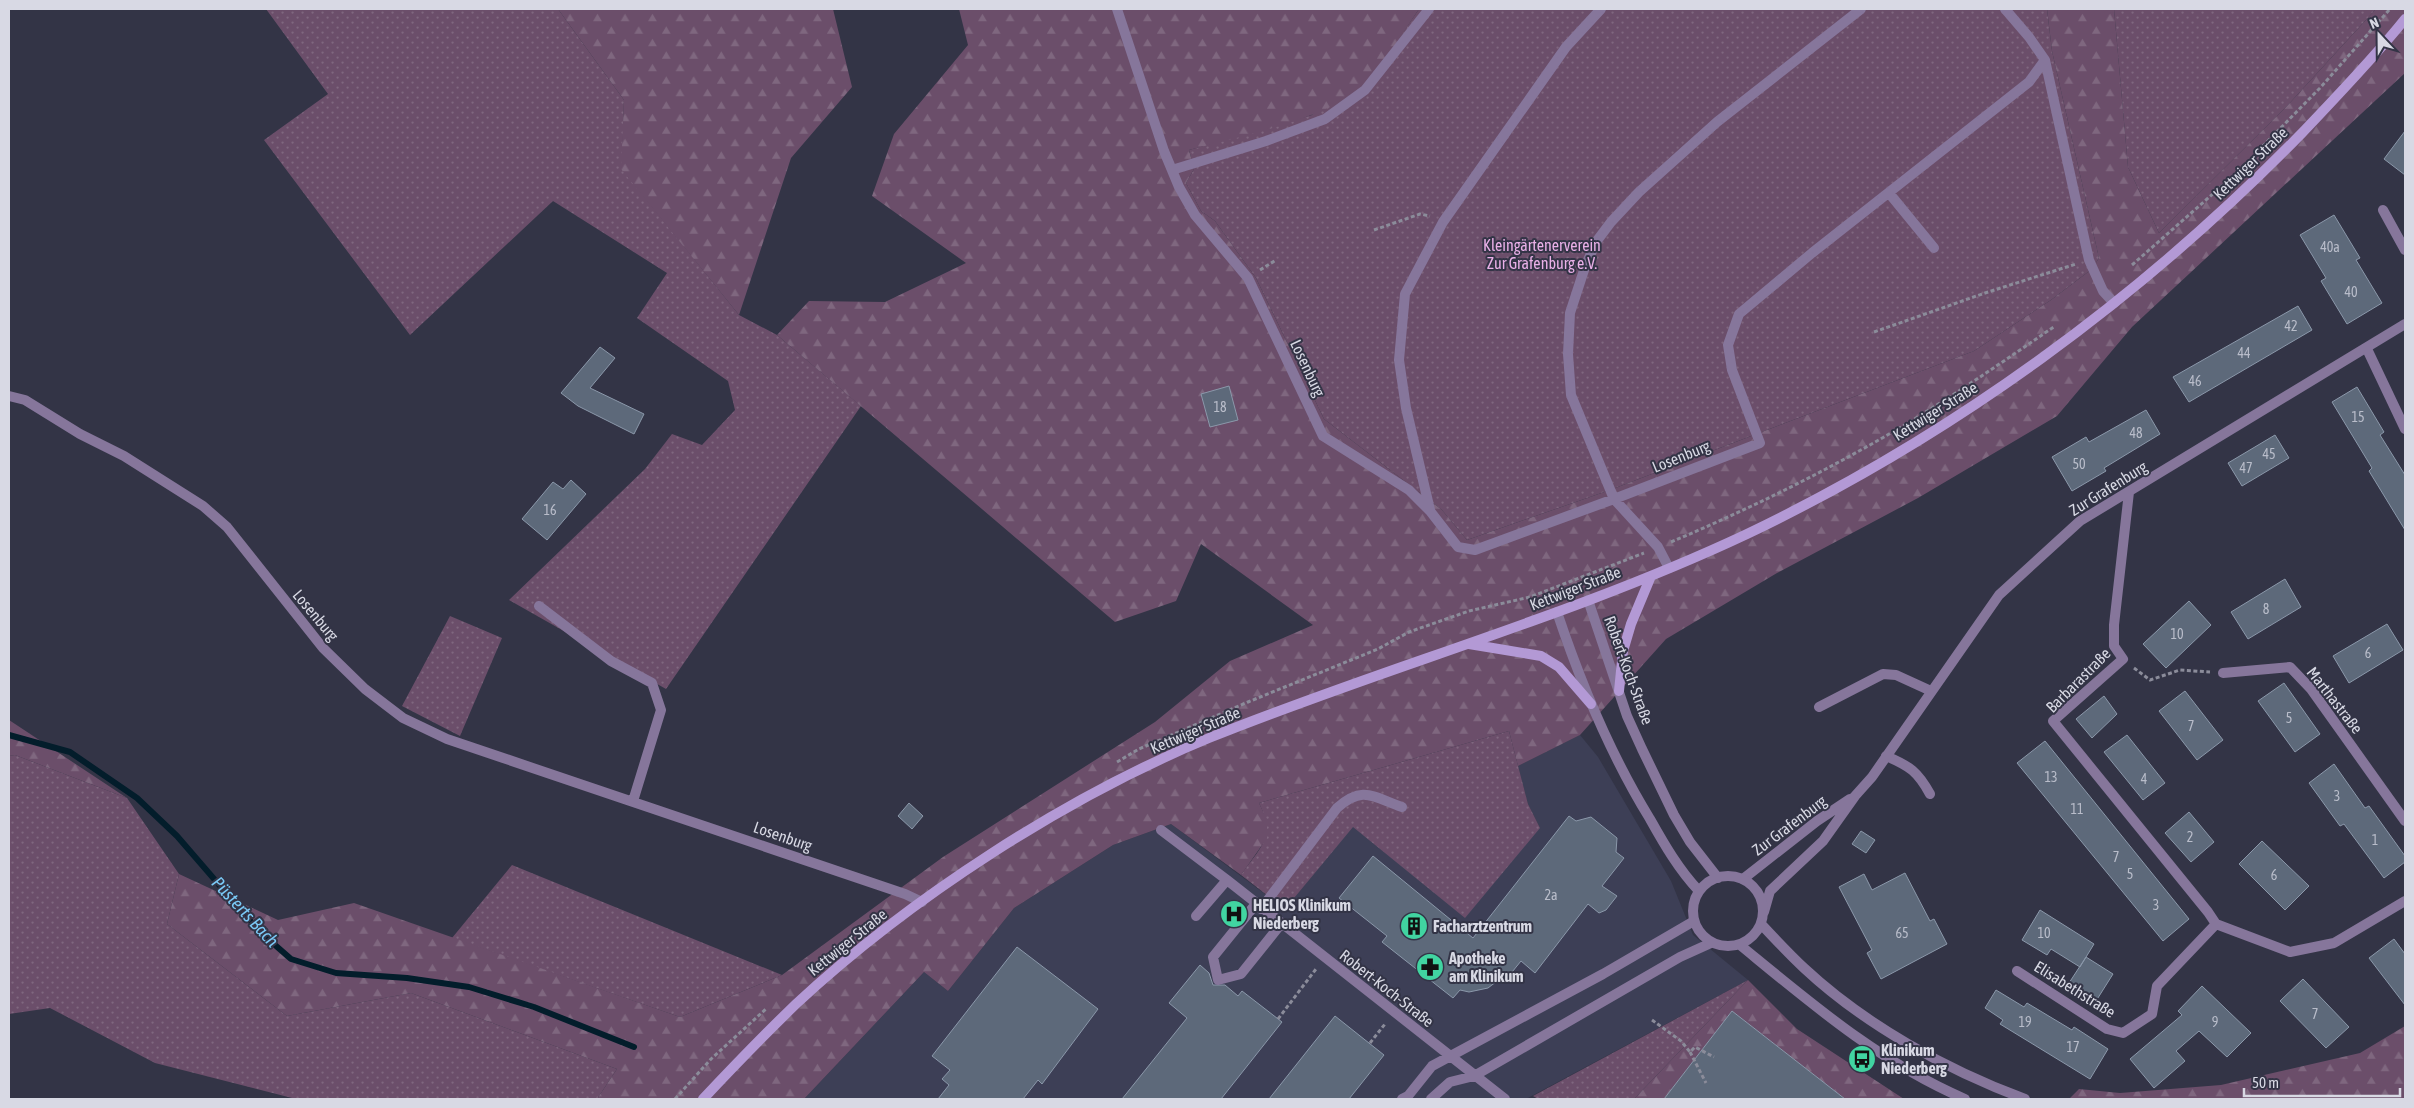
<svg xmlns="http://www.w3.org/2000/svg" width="2414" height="1108" viewBox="0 0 2414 1108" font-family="'Asap Condensed',sans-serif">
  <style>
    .built { fill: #3d3f56 }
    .grass { fill: url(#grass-dots) }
    .forest { fill: url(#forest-firs) }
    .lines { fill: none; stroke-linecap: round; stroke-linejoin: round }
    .stream { stroke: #031d2b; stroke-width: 6 }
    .building { fill: #5d697a; stroke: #8b98aa }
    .path { stroke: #8b8c9a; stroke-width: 3; stroke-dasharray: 4 2.5; stroke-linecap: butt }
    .service { stroke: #86769b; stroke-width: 10 }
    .minor { stroke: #86769b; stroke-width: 10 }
    .tertiary { stroke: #86769b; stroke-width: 10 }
    .secondary { stroke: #b399d5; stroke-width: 10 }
    .labels { text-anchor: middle; stroke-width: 4; stroke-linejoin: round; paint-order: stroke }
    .number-label { font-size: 14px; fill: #b9bdca }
    .street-label { font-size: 16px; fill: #d8d9e4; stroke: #333446 }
    .park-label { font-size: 16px; fill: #eab0e8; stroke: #333446 }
    .poi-label { font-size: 16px; font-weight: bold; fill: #d8d9e4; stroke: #333446; text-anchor: start }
    .water-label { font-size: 18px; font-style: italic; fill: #7ac9f6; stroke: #333446 }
  </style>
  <defs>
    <pattern id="grass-dots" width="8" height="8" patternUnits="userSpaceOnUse" patternTransform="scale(1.25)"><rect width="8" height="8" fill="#6b4e6a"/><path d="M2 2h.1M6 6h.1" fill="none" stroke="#7f677f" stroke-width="1.8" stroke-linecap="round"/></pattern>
    <pattern id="forest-firs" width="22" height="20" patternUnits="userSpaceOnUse" patternTransform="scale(1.25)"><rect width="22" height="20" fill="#6b4e6a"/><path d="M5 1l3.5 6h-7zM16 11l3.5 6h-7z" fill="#7f677f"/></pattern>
  </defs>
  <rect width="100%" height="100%" fill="#333446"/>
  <path class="built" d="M1580 735 1598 757 1671 881 1693 935 1748 980 1526 1099H804L924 972 948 991 1014 908 1113 845 1171 824 1285 909 1352 827 1540 828 1528 804 1518 766Z"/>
  <path class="grass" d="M266 9H558L624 100 622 169 739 315 777 335 861 406 666 689 509 600 645 469 672 434 702 445 735 410 728 381 637 318 667 273 553 201 410 335 264 140 328 94Z
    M1419 9H2047L2052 51 2099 258 2092 269 2051 300 1974 351 1610 490 1467 540 1442 510 1324 419 1256 278 1215 221 1201 211 1186 183 1194 169 1189 150 1312 115 1395 44Z
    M2114 9H2376L2287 106 2159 233 2128 167Z
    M450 616 502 638 460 736 402 706Z
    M1509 731 1528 804 1540 828 1465 918 1353 827 1285 909 1241 875C1261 846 1276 838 1259 803Z
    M15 755 127 798 179 874 167 924 287 1016 411 993 617 1069 597 1099H296L155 1063 50 1008 9 1014V756Z
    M512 865 782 975 680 1017 452 938Z
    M1748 980 1634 1099H1538L1533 1096Z"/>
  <path class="forest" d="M558 9H833L852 87 791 158 739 315 621 169 624 100Z
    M959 9H1419C1403 32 1383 67 1363 86 1328 119 1237 137 1189 150L1194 169 1186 183 1201 211 1215 221 1256 278 1324 419 1442 510 1467 540 1610 490 1974 351 2051 300 2092 269 2099 258 2052 51 2047 9H2114L2128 167 2159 233 2287 106 2376 9H2405V73L2132 327 2057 416 1918 498 1777 573 1666 639 1580 735 1518 766 1509 731 1259 803 1267 820V838L1241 875 1171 824 1113 845 1014 908 948 991 924 972 804 1099H597L617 1069 411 993 287 1016 167 924 179 874 278 920 354 903 680 1017 782 975 943 857 1155 722 1230 661 1313 625 1201 544 1176 601 1115 622 777 335 809 301 885 302 966 263 872 196 894 134 968 45Z
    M9 720 127 798 15 755 9 756Z
    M1748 980 1797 1029 1904 1099H1845L1732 1011 1664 1099H1634Z
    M2405 1026V1099H2069L2079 1089 2120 1093 2221 1085 2360 1053Z"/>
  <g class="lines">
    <path class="stream" d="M9 735 70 752 137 798 177 836 259 931 291 959 336 973 407 978 469 987 534 1007 634 1047"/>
  </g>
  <path class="building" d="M2405 131V175L2384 159Z
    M2334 215 2360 258 2356 260 2382 303 2347 324 2321 281 2326 278 2300 235Z
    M2298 306 2312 330 2189 402 2173 377Z
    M600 347 615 358 590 388 644 414 634 434 578 406 561 393Z
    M1229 386 1238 420 1210 427 1201 394Z
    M2357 387 2384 432 2380 435 2405 475V530L2369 471 2372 468 2332 402Z
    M2146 410 2160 434 2104 468 2106 471 2072 491 2052 457 2086 437 2089 442Z
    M2275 435 2289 458 2242 486 2228 463Z
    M571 480 586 494 547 540 522 519 553 482 563 489Z
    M2285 579 2301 607 2248 639 2231 612Z
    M2189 601 2211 625 2166 668 2143 644Z
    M2387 624 2403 650 2349 683 2333 656Z
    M2284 683 2320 734 2295 752 2258 701Z
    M2185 691 2223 740 2197 760 2159 711Z
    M2104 696 2117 714 2092 738 2076 719Z
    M2127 735 2165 783 2143 800 2104 752Z
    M2045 741 2189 919 2163 941 2017 763Z
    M2334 764 2365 808 2369 806 2405 856V862L2384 878 2344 824 2340 826 2309 783Z
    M909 803 923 816 912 829 898 816Z
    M2189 812 2214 842 2191 862 2165 833Z
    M1569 816 1576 821 1591 817 1617 838 1616 852 1624 858 1602 886 1617 896 1606 910 1599 913 1588 904 1535 973 1521 961 1508 977 1505 975 1488 988 1469 992 1460 990 1453 998 1382 942 1387 936 1339 898 1373 856 1473 938Z
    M1861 831 1875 840 1866 853 1852 844Z
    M2262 841 2309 886 2285 910 2239 864Z
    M1905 873 1930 921 1934 919 1947 944 1881 979 1867 953 1872 950 1839 887 1864 874 1872 890Z
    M2040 910 2094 944 2080 967 2051 949 2047 955 2022 940Z
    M2394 939 2405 954V1005L2369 958Z
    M1017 947 1098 1009 1042 1084 1038 1080 1023 1099H938L949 1085 942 1079 950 1070 932 1056Z
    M2086 957 2113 974 2096 1001 2069 983Z
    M1200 965 1209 973 1213 985H1225L1238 996 1242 991 1282 1022 1221 1099H1122L1187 1018 1169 1003Z
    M2303 979 2349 1027 2326 1048 2280 1001Z
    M2202 986 2251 1033 2227 1057 2199 1031 2176 1051 2185 1061 2154 1088 2130 1059 2182 1015 2178 1011Z
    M1996 990 2024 1007 2027 1003 2072 1030 2074 1027 2108 1049 2090 1079 2000 1024 2003 1020 1985 1008Z
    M1732 1011 1845 1099H1664Z
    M1335 1016 1384 1055 1349 1099H1269Z"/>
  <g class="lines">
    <path class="path" d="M2258 151 2320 88 2390 9
      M1374 230 1420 214 1430 216
      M2132 265 2223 185
      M1260 270 1276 260
      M1874 332 1985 293 2076 264
      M1671 542C1735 515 1798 485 1859 451 1927 414 1991 370 2055 326
      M2134 668 2150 680 2180 670 2210 672
      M1117 762 1139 749 1248 702 1378 649 1409 632 1469 611 1530 597 1644 553
      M1278 1019 1316 969
      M1652 1020 1681 1041 1690 1052 1695 1047 1714 1057
      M1370 1043 1385 1024
      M1690 1052 1706 1083
      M675 1099 711 1059 767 1008"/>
    <path class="service" d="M1117 9 1164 151 1179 187 1195 215 1248 278 1323 436 1409 490 1430 511 1458 547 1475 550 1614 499 1658 547 1669 568
      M1861 9 1717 122 1639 192 1611 222 1596 242 1585 267 1570 313 1568 354 1571 395 1614 499 1760 443 1732 370 1728 345 1739 314 1812 253 2029 82 2045 60
      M2005 9 2029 37 2045 60 2089 260 2103 291 2114 303
      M1172 170 1266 141 1325 119 1365 90 1429 9
      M1889 193 1934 248
      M2383 210 2405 250
      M9 396 25 400 80 434 124 456 203 506 227 527 323 648 365 689 403 718 447 739 905 894 922 902
      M1430 510 1406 408 1399 360 1405 294 1443 222 1566 47 1601 9
      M539 606 611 661 652 683 661 710 633 801
      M1819 707 1883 674 1896 675 1931 691
      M1886 756C1910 766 1918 772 1930 794
      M1161 830 1227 880
      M1255 905 1213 957 1218 980 1241 974 1281 924
      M1261 909 1337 808C1363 785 1373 797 1402 807
      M1196 916 1227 880 1505 1099
      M1402 1099 1408 1096 1432 1066 1603 974 1694 921
      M1431 1099 1450 1082 1474 1076 1680 957 1711 943"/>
    <path class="minor" d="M2367 349 2405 429
      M2129 492 2114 625V646L2123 659 2053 721 2208 912 2216 924
      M2223 673 2290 667 2311 689 2405 821
      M1743 879 1817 821 1850 799
      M1764 912 1770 891 1823 841 1855 796 1872 777 1999 595 2080 521 2405 324
      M2216 924 2290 952 2334 943 2405 901
      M2017 971 2107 1029 2123 1033 2152 1014 2157 986 2216 924"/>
    <path class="tertiary" d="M1588 600 1627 716 1642 749 1674 815 1690 842 1718 878
      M1557 612C1581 684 1610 754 1650 819 1664 844 1679 870 1699 891
      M1693 911a35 35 0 1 1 70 0a35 35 0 1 1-70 0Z
      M1761 924C1775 939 1789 954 1804 968 1865 1025 1947 1070 2025 1099
      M1740 945C1812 1004 1879 1062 1965 1099"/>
    <path class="secondary" d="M1469 644 1541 656 1559 667 1591 704
      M1619 691 1623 651 1631 624 1651 576
      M703 1099C733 1067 764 1035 796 1004 910 898 1066 797 1209 738 1387 666 1573 616 1747 534 1954 435 2142 297 2302 133 2337 96 2373 59 2405 19"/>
  </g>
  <defs>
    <g id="hospital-disc" transform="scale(1.4375)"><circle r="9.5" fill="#41d4a1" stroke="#333446"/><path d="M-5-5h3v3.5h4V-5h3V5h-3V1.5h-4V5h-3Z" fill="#111"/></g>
    <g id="building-disc" transform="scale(1.4375)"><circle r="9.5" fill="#41d4a1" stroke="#333446"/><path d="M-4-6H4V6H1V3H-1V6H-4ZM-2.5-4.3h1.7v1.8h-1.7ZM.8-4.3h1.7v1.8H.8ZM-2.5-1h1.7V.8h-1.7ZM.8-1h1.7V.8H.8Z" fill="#111"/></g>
    <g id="pharmacy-disc" transform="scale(1.4375)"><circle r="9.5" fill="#41d4a1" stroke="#333446"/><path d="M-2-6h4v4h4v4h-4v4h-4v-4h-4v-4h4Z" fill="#111"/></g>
    <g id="bus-disc" transform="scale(1.4375)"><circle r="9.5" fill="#41d4a1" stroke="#333446"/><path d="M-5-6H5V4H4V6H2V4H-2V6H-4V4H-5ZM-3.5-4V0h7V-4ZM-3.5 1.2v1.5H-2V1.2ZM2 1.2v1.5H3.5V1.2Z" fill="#111"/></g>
  </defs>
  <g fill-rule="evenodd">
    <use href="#hospital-disc" x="1234" y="914"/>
    <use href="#building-disc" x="1414" y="926"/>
    <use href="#pharmacy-disc" x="1430" y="967"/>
    <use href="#bus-disc" x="1862" y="1059"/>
  </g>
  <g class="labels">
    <g class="number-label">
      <text x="2330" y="252">40a</text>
      <text x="2351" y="297">40</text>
      <text x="2291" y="331">42</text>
      <text x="2244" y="358">44</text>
      <text x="2195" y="386">46</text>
      <text x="1220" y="412">18</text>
      <text x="2358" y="422">15</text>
      <text x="2136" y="438">48</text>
      <text x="2269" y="459">45</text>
      <text x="2079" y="469">50</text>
      <text x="2246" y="473">47</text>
      <text x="550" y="515">16</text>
      <text x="2266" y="614">8</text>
      <text x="2177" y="639">10</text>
      <text x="2368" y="658">6</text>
      <text x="2289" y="723">5</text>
      <text x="2191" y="731">7</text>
      <text x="2051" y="782">13</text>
      <text x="2144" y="784">4</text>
      <text x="2337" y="801">3</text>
      <text x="2077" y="814">11</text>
      <text x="2190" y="842">2</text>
      <text x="2375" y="845">1</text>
      <text x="2116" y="862">7</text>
      <text x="2130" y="879">5</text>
      <text x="2274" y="880">6</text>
      <text x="1551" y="900">2a</text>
      <text x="2156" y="910">3</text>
      <text x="1902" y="938">65</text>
      <text x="2044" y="938">10</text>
      <text x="2315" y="1019">7</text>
      <text x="2025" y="1027">19</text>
      <text x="2215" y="1027">9</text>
      <text x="2073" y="1052">17</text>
    </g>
    <g class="street-label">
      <text transform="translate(2250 163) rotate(-44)" y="6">Kettwiger Straße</text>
      <text transform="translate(1308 368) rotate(65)" y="6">Losenburg</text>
      <text transform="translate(1935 411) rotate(-32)" y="6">Kettwiger Straße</text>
      <text transform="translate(1681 456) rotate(-22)" y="6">Losenburg</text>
      <text transform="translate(2108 488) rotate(-32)" y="6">Zur Grafenburg</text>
      <text transform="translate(1575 588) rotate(-21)" y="6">Kettwiger Straße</text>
      <text transform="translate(316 615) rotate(50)" y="6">Losenburg</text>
      <text transform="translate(1629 670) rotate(70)" y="6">Robert-Koch-Straße</text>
      <text transform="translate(2078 680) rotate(-45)" y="6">Barbarastraße</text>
      <text transform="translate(2335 700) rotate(52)" y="6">Marthastraße</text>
      <text transform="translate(1195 730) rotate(-23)" y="6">Kettwiger Straße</text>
      <text transform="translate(1789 825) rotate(-37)" y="6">Zur Grafenburg</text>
      <text transform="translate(783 836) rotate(19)" y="6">Losenburg</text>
      <text transform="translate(847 942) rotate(-39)" y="6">Kettwiger Straße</text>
      <text transform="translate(1387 988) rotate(38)" y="6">Robert-Koch-Straße</text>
      <text transform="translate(2075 989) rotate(32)" y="6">Elisabethstraße</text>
    </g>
    <g class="park-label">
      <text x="1542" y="251">Kleingärtenerverein<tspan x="1542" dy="18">Zur Grafenburg e.V.</tspan></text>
    </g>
    <g class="poi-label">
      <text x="1253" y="911">HELIOS Klinikum<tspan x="1253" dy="18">Niederberg</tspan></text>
      <text x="1433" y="932">Facharztzentrum</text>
      <text x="1449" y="964">Apotheke<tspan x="1449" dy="18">am Klinikum</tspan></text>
      <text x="1881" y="1056">Klinikum<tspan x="1881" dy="18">Niederberg</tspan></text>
    </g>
    <g class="water-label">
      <text transform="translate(245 912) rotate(47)" y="6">Püsterts Bach</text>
    </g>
  </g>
  <rect width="2414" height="1108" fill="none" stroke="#d8d9e4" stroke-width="20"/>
  <g transform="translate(2379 35) rotate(338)" stroke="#333446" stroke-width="4" paint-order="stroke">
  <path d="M0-4L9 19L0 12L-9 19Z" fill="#d8d9e4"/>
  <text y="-8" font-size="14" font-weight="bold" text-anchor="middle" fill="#d8d9e4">N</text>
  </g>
  <path d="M2244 1088v8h156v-8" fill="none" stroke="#d8d9e4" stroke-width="2.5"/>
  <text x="2252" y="1088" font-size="15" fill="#d8d9e4" stroke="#333446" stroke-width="4" paint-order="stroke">50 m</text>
</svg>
